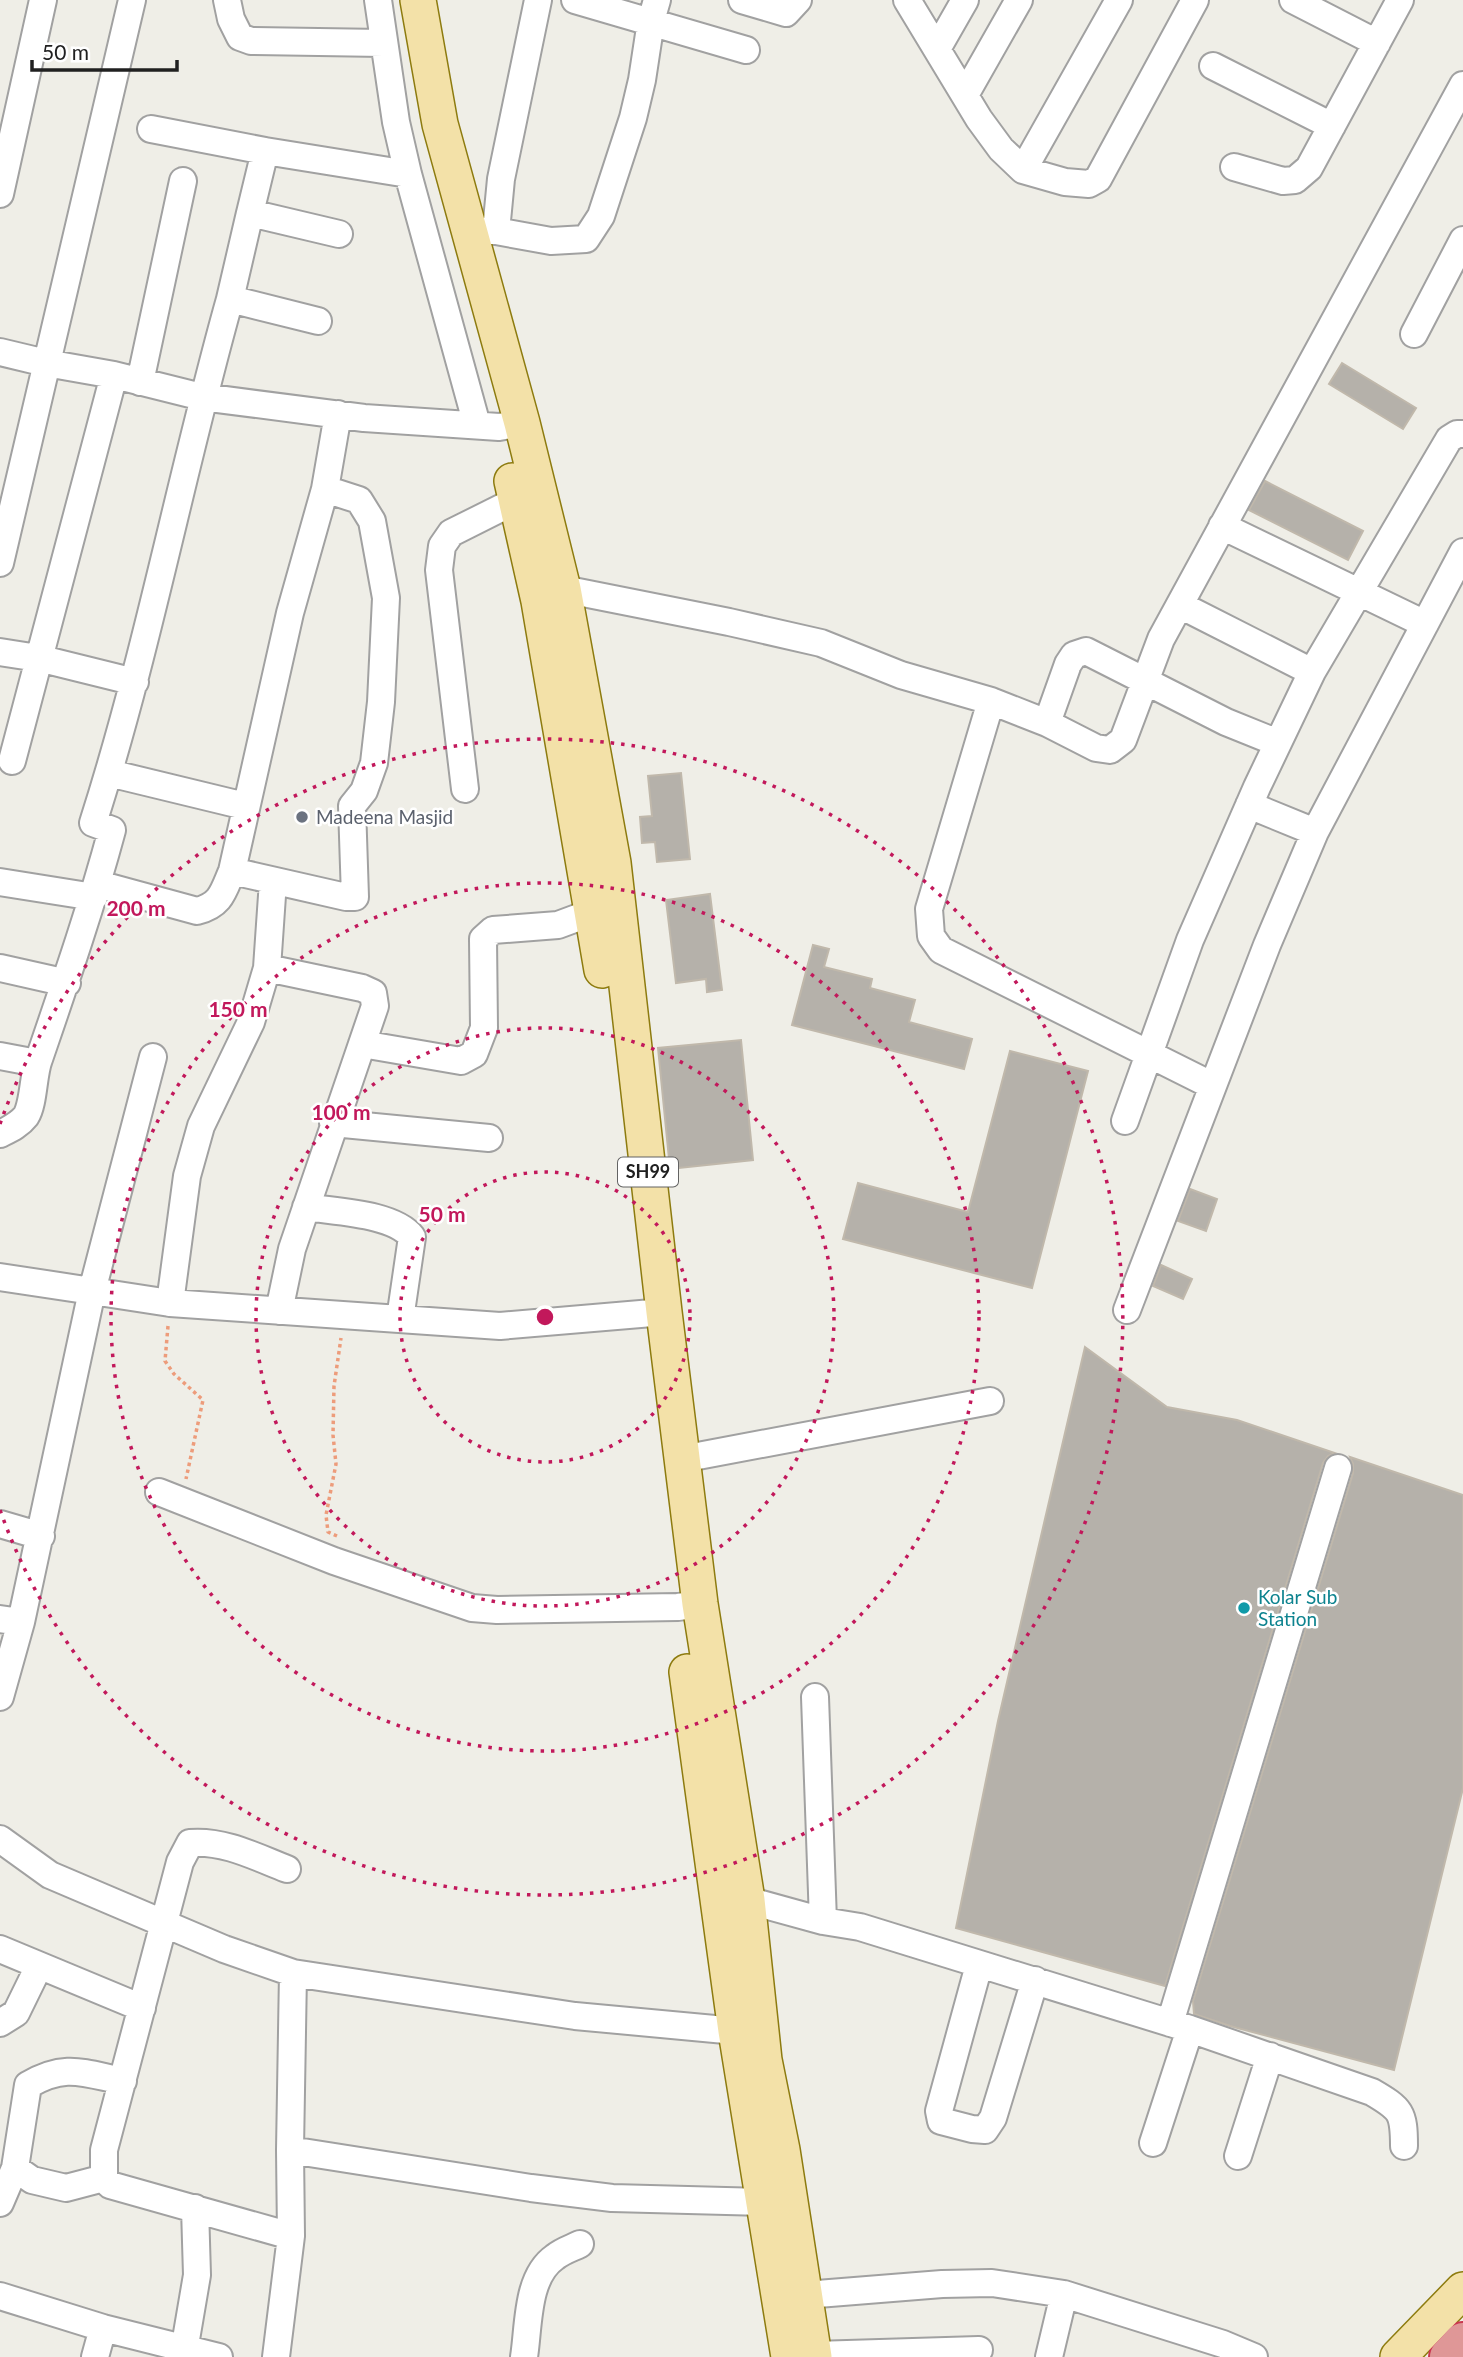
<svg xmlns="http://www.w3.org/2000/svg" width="1463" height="2357" viewBox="0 0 1463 2357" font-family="Lato,sans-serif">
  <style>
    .building { fill: #b5b1aa; stroke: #c0b8ab; stroke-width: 2 }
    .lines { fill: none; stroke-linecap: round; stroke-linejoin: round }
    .minor-casing { stroke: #a1a1a1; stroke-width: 30 }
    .major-casing { stroke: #8d7b0f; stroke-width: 38 }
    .highway-casing { stroke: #ca374e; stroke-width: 42 }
    .path { stroke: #ed9c7b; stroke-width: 3.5; stroke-dasharray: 3.5 3.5; stroke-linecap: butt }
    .minor { stroke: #fff; stroke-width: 26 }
    .major { stroke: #f3e1a8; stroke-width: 35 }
    .highway { stroke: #df9797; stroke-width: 38 }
    .ring { fill: none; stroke: #c2185b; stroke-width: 3.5; stroke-dasharray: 3.5 7 }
    .worship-dot { fill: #6b7280; stroke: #fff; stroke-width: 2.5 }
    .culture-dot { fill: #0f9aa8; stroke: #fff; stroke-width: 2.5 }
    .labels { text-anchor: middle; stroke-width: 5; stroke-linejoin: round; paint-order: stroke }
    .shield { fill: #fff; stroke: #636363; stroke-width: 2 }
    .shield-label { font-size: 18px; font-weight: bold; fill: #202020 }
    .worship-label { font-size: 19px; fill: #5b616d; stroke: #fff; text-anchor: start }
    .culture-label { font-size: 19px; fill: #0d838f; stroke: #fff; text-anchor: start }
    .centre { fill: #c2185b; stroke: #fff; stroke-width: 3.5 }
    .ring-label { font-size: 21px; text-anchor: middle; font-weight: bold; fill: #c2185b; stroke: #fff; stroke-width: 5; stroke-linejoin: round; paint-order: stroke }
  </style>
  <rect width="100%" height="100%" fill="#efeee7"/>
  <path class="building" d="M1342 363 1416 408 1403 429 1329 384Z
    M1265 481 1363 531 1348 560 1249 510Z
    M681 773 690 859 657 862 655 842 642 843 640 817 652 816 648 776Z
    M710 894 722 990 707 992 706 979 676 983 666 900Z
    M813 945 829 949 824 967 872 979 870 988 915 1000 909 1022 972 1039 964 1069 792 1025Z
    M741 1040 753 1160 670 1169 658 1048Z
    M1010 1051 1088 1071 1032 1288 843 1239 858 1183 968 1212Z
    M1190 1189 1217 1199 1206 1231 1178 1221Z
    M1161 1265 1192 1279 1183 1299 1153 1286Z
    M1085 1347 1167 1407 1237 1420 1335 1453 1328 1456 1323 1463 1165 1986 956 1928 998 1721Z
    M1350 1457 1463 1495V1788L1394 2070 1230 2026 1194 2014 1193 2001 1353 1473V1464Z"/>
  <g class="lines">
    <g class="minor-casing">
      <path id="minor" d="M227 0 231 19 240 37 251 41 383 43
        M378 0 396 122 408 174 477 425
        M575 0 746 50
        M742 0 786 13 798 0
        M907 0 979 119 1001 149 1023 170 1065 182 1089 184 1098 179 1195 0
        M1293 0 1377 43
        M937 49 965 0
        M1213 66 1332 126
        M965 95 1019 0
        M151 129 265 151
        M1234 167 1283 181 1295 180 1309 168 1400 0
        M1023 170 1119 0
        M0 194 43 0
        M250 213 265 151 408 174
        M469 231H496L551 241 586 239 601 216 633 118 642 80 651 21 657 0
        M496 231 501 179 538 0
        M230 299 250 213 339 234
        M1414 334 1463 240
        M0 352 46 363 114 375 202 397 364 418 499 427 522 423
        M140 382 183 181
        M1222 526 1425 624
        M0 563 132 0
        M563 589 729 622 821 643 901 675 991 701 1047 723 1096 748 1110 750 1123 740 1161 639 1463 85
        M1180 605 1312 672
        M0 652 38 658 135 682
        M991 701 929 909 931 936 941 950 1213 1086
        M1047 723 1068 664 1074 655 1086 651 1226 722 1278 743
        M12 761 114 375
        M109 773 245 806
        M465 789 439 570 442 546 451 533 517 500
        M1249 805 1315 832
        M232 871 346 897H355L352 806 364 791 374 763 381 702 386 598 372 521 359 500 325 489
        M0 882 94 897
        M98 884 197 911C221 905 223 892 232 871L290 613 325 489 338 414
        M0 968 67 983
        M267 968 362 988 373 993 375 1006 292 1249 279 1311
        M362 1044 461 1061 474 1054 484 1028 483 939 493 930 558 925 593 912
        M0 1056 37 1063
        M1125 1121 1190 940 1257 787 1312 672 1449 439 1457 434H1463
        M333 1123 489 1138
        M0 1134C10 1129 19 1125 26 1116 34 1103 33 1074 39 1059 65 983 91 908 112 830L93 823C148 651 181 473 230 299L318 321
        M306 1207C335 1212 393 1213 412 1237L400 1319
        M0 1277 92 1291 153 1057
        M170 1303 187 1176 201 1126 251 1022 267 968 273 881
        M1127 1310 1267 945 1315 832 1463 552
        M682 1459 990 1401
        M159 1492 334 1561 472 1608 497 1610 678 1607 700 1604
        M0 1524 41 1536
        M0 1619 21 1622 92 1291 170 1303 500 1326 664 1312
        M0 1697 21 1622
        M815 1697 823 1921
        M0 1839 50 1875 224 1949 293 1973 575 2016 736 2031
        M287 1869C256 1857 224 1840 190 1843L180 1862 104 2150V2178L110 2185 291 2236
        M731 1899 747 1900 823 1921 860 1927 1190 2029 1372 2092C1401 2109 1404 2112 1404 2146
        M0 1949 142 2008
        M979 1965 939 2111 941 2121 972 2129 985 2130 993 2118 1035 1980
        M0 2023 16 2013 39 1966
        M1170 2023 1338 1468
        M1153 2143 1190 2029
        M290 2150 531 2188 612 2198 765 2202
        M1238 2156 1270 2056
        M104 2178 66 2188 32 2180 15 2168 28 2085C65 2063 83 2073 123 2081
        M0 2203 15 2168
        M805 2295 942 2284 992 2283 1064 2294 1223 2344 1254 2357
        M0 2296 103 2328 219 2357
        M814 2355 979 2350
        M95 2357 103 2328
        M183 2357 197 2275 195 2208
        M276 2357 291 2236 290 2150 293 1973
        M524 2357C529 2326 526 2277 555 2257 562 2251 572 2248 580 2244
        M1049 2357 1064 2294"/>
    </g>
    <g class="major-casing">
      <path id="major" d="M418 0 440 124 522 423 563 589 613 863 664 1312 700 1604 747 1900 764 2060 782 2150 814 2357
        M512 481 539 601 602 970
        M687 1672 736 2031 789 2357
        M1398 2357 1463 2290"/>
    </g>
    <g class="highway-casing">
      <path id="highway" d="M1449 2357 1463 2342"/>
    </g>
    <path class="path" d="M168 1326 165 1361 174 1374 203 1400 186 1479
      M337 1536 328 1532 326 1515 336 1464 333 1435 334 1386 341 1338"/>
    <use href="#minor" class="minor"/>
    <use href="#major" class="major"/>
    <use href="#highway" class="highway"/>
  </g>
  <g class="ring">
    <circle cx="545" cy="1317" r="145"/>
    <circle cx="545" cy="1317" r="289"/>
    <circle cx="545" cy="1317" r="434"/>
    <path d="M0 1124A578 578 0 1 1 0 1510"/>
  </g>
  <circle class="worship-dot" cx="302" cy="817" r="7"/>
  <circle class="culture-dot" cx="1244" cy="1608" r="7"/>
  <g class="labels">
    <rect class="shield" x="618" y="1157.5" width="60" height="29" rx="5"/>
    <g class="shield-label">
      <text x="648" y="1178">SH99</text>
    </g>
    <g class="worship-label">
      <text x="316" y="824">Madeena Masjid</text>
    </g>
    <g class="culture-label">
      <text x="1258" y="1604">Kolar Sub<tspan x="1258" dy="22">Station</tspan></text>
    </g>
  </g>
  <circle cx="545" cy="1317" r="10" class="centre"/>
  <g class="ring-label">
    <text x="136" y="916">200 m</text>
    <text x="238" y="1017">150 m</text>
    <text x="341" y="1120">100 m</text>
    <text x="442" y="1222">50 m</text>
  </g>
  <path d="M32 60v10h145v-10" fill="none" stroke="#202020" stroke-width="3.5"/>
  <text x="42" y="60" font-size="21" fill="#202020" stroke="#ffffff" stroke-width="5" paint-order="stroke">50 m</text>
</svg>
